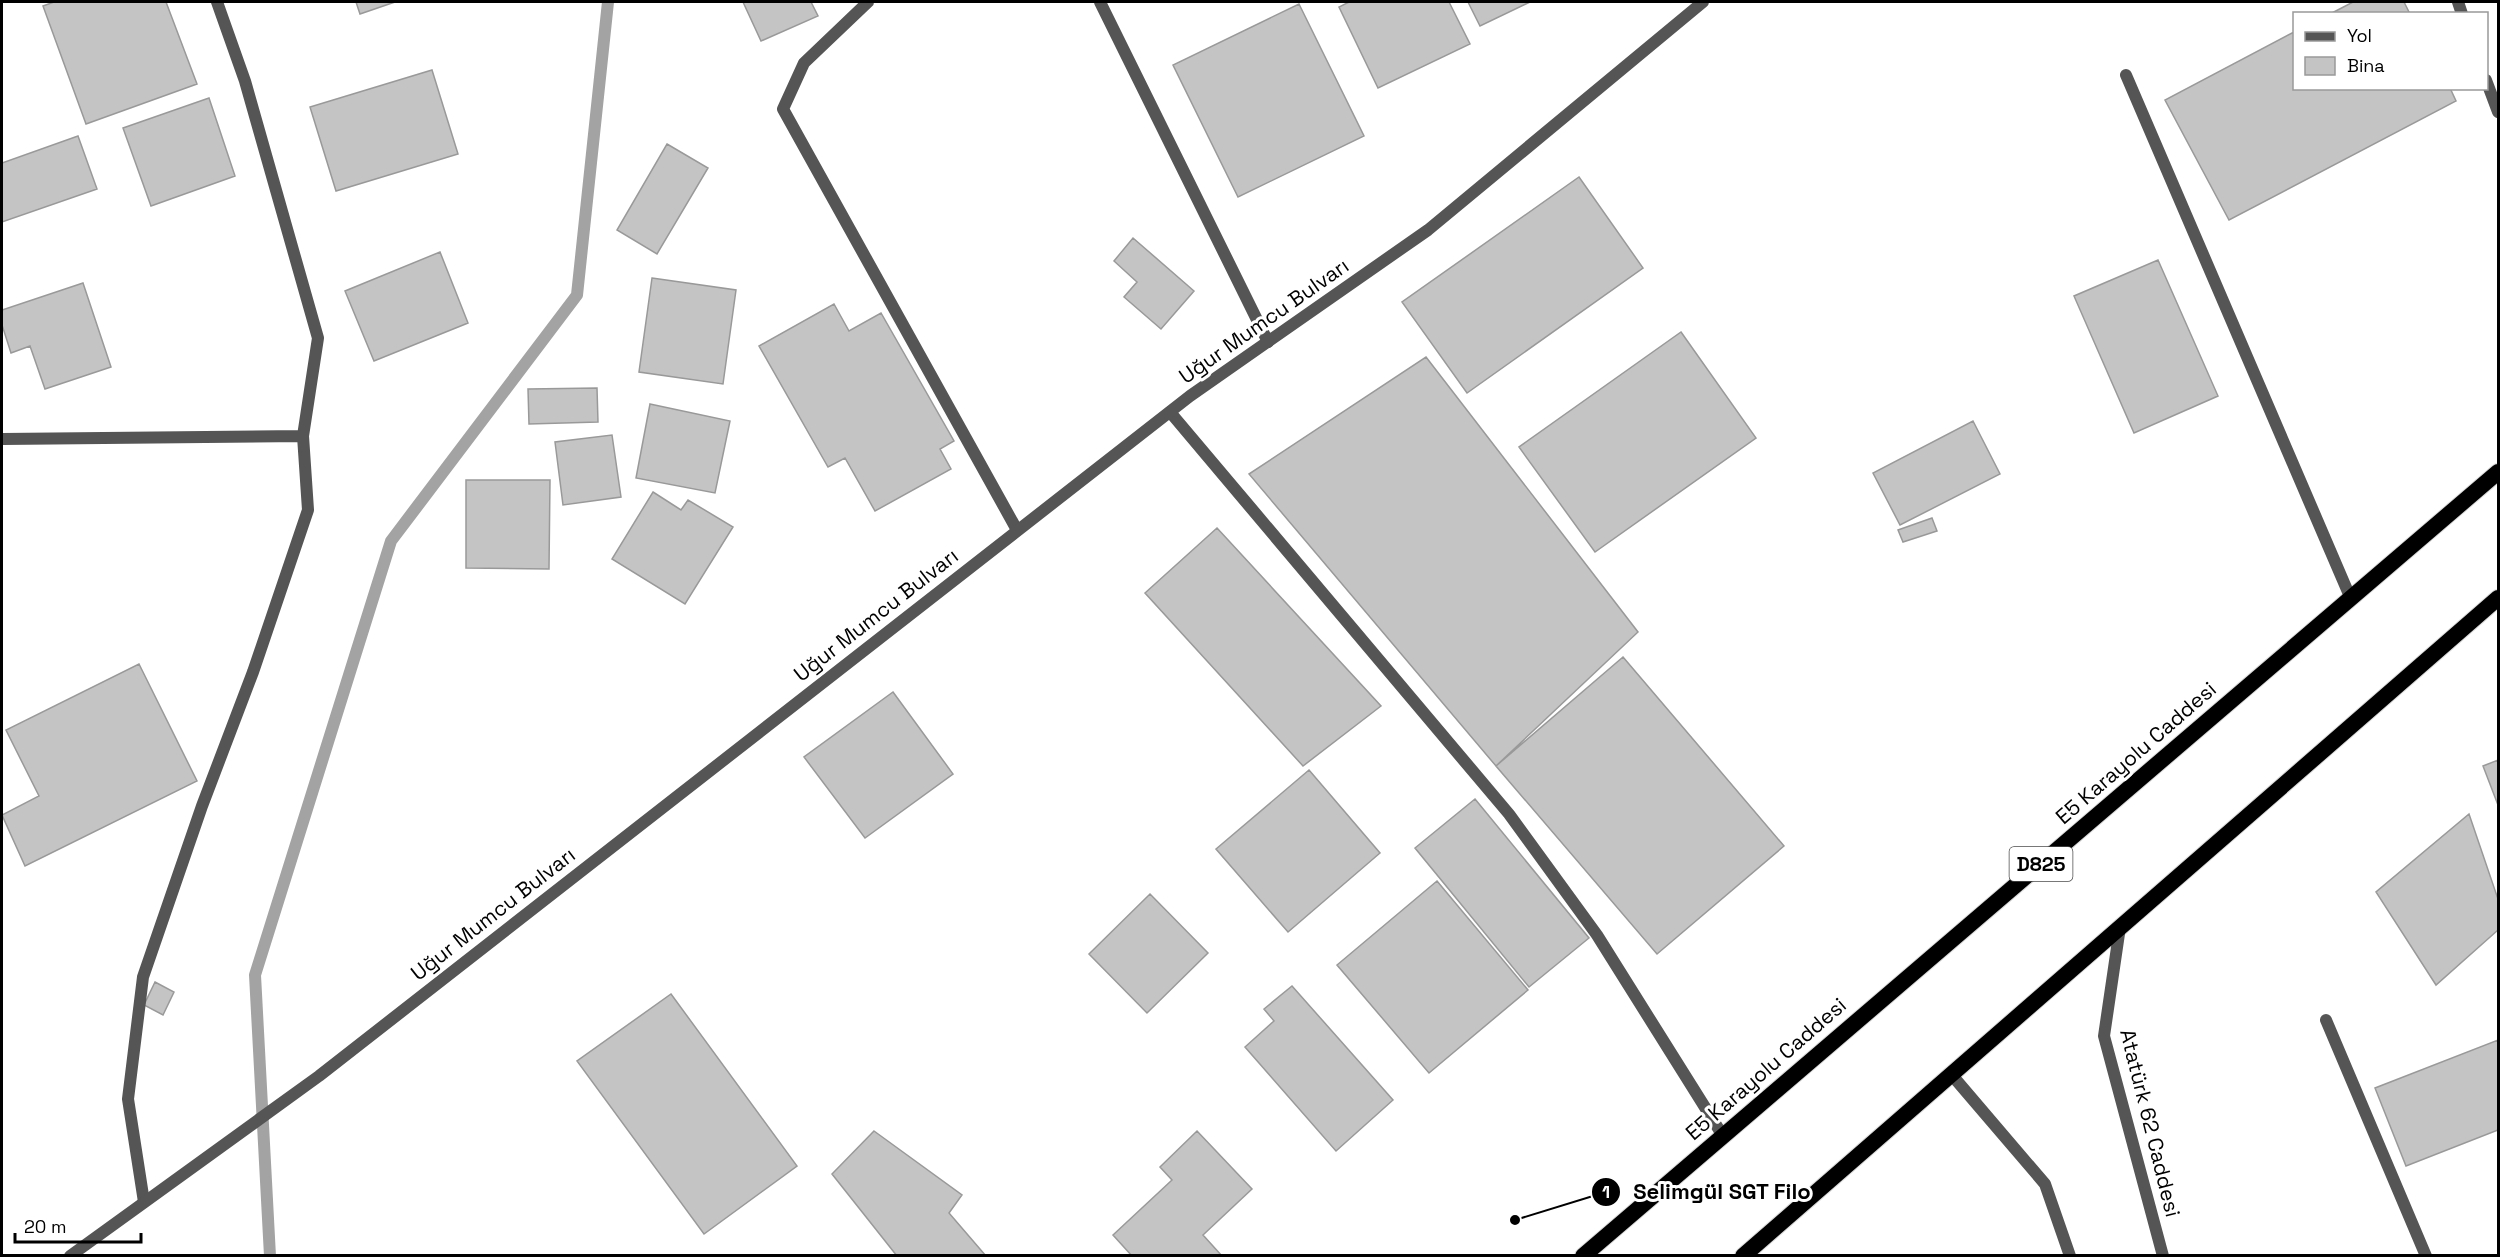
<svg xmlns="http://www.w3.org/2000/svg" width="2500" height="1257" viewBox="0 0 2500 1257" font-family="'Space Grotesk',sans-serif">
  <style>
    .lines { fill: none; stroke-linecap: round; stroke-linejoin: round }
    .stream { stroke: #a3a3a3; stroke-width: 12 }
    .building { fill: #c4c4c4; stroke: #999; stroke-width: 1.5 }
    .trunk-casing { stroke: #dbdbdb; stroke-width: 18 }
    .service { stroke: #555; stroke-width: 12 }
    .minor { stroke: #555; stroke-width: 12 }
    .tertiary { stroke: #555; stroke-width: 12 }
    .trunk { stroke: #000; stroke-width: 16 }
    .labels { text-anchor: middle; stroke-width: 6; stroke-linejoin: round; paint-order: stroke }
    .shield { fill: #fff; stroke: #4c4c4c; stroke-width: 1.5 }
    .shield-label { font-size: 20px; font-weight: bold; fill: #000 }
    .street-label { font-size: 21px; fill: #000; stroke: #fff }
    .leader { fill: none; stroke: #000; stroke-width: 2 }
    .callout-dot { fill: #000; stroke: #fff; stroke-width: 2 }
    .mark-label { font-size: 18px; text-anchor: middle; font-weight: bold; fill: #fff }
    .callout-label { font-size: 22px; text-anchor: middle; font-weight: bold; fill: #000; stroke: #fff; stroke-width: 6; stroke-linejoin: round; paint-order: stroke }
  </style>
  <rect width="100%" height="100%" fill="#fff"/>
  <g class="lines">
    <path class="stream" d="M270 1256 255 975 391 541 577 295 608 2"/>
  </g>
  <path class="building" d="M54 2H166L197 84 86 124 43 6Z
    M356 2H395L360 14Z
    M743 2H811L818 16 761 41Z
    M1349 2H1449L1470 44 1378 88 1339 7Z
    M1468 2H1530L1480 26Z
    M2353 2H2404L2410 14H2330Z
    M1299 4 1364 136 1238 197 1173 65Z
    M2294 32V88H2450L2456 101 2229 220 2165 100Z
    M432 70 458 154 336 191 310 107Z
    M209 98 235 176 151 206 123 128Z
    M78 136 97 189 2 222V163Z
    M667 144 708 168 657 254 617 230Z
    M1579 177 1643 268 1467 393 1402 302Z
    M1133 238 1194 291 1161 329 1124 297 1137 282 1114 261Z
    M440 252 468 323 374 361 345 291Z
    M2158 260 2218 396 2134 433 2074 296Z
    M652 278 736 290 723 384 639 372Z
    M83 283 111 367 45 389 30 346 11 353 2 325V310Z
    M834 304 849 331 881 313 954 441 940 449 951 469 875 511 845 458 828 467 759 346Z
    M1681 332 1756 438 1595 552 1519 447Z
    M1426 357 1638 632 1496 766 1249 474Z
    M597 388 598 422 529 424 528 389Z
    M650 404 730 421 715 493 636 478Z
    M1973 421 2000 474 1900 525 1873 473Z
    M612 435 621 497 563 505 555 442Z
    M466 480H550L549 569 466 568Z
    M653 492 681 510 688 500 733 527 685 604 612 559Z
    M1932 518 1937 531 1903 542 1898 530Z
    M1217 528 1381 706 1303 766 1145 593Z
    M1623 657 1784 846 1657 954 1496 766Z
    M139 664 197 781 25 866 2 815 39 796 6 730Z
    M893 692 953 774 865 838 804 757Z
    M2498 760V805L2483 766Z
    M1309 770 1380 853 1288 932 1216 849Z
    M1475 799 1589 938 1529 987 1415 848Z
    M2469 814 2498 899V930L2436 985 2376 892Z
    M1437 881 1528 990 1429 1073 1337 965Z
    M1150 894 1208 953 1147 1013 1089 954Z
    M155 982 174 992 163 1015 144 1005Z
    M1292 986 1393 1100 1336 1151 1245 1047 1274 1021 1264 1009Z
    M671 994 797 1166 704 1234 577 1061Z
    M2498 1040V1130L2406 1166 2375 1088Z
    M874 1131 962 1195 949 1213 986 1256H897L832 1174Z
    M1197 1131 1252 1189 1203 1235 1222 1256H1132L1113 1235 1172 1180 1160 1167Z"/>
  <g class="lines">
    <g class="trunk-casing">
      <path id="trunk" d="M1583 1256 2498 472
        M1743 1256 2498 598"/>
    </g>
    <path class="service" d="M2126 75 2351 599"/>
    <path class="minor" d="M868 2 804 63 783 109 1017 530
      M1100 2 1268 342
      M2458 2 2462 14
      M2486 80 2498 112
      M1170 412 1509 814 1597 935 1723 1136
      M2 439 303 436
      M2120 927 2104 1036 2163 1256
      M2326 1020 2426 1256
      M1951 1074 2045 1184 2070 1256
      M144 1202 128 1099 143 977 202 806 253 672 308 510 303 436 318 338 245 81 217 2"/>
    <path class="tertiary" d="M70 1256 319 1076 1190 396 1428 230 1703 2"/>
    <use href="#trunk" class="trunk"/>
  </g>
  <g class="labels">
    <rect class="shield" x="2009.5" y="847" width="63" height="34" rx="4.5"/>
    <g class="shield-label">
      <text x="2041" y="871">D825</text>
    </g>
    <g class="street-label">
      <text transform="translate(1264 321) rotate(-35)" y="7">Uğur Mumcu Bulvarı</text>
      <text transform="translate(876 615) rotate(-38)" y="7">Uğur Mumcu Bulvarı</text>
      <text transform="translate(2136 753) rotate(-41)" y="7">E5 Karayolu Caddesi</text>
      <text transform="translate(493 914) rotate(-38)" y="7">Uğur Mumcu Bulvarı</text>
      <text transform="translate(1766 1069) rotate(-41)" y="7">E5 Karayolu Caddesi</text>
      <text transform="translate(2150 1123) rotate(76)" y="7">Atatürk 62 Caddesi</text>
    </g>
  </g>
  <path class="leader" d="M1515 1220L1606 1192"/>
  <g class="callout-dot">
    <circle cx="1515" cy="1220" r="6"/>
    <circle cx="1606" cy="1192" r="15"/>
  </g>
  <g class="mark-label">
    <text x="1606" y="1198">1</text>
  </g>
  <g class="callout-label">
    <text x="1722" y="1199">Selimgül SGT Filo</text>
  </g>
  <rect width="2500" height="1257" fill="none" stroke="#000000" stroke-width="6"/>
  <rect x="2293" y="12" width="195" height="78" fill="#ffffff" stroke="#999999" stroke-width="1.5"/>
  <rect x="2305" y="32" width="30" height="9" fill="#555555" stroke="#999999" stroke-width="1.5"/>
  <text x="2347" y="42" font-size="18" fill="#000000">Yol</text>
  <rect x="2305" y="57" width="30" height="18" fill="#c4c4c4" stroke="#999999" stroke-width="1.5"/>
  <text x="2347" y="72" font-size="18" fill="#000000">Bina</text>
  <path d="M15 1233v9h126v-9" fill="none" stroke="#000000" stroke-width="3"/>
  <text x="24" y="1233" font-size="18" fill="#000000" stroke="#ffffff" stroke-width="4.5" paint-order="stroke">20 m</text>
</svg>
